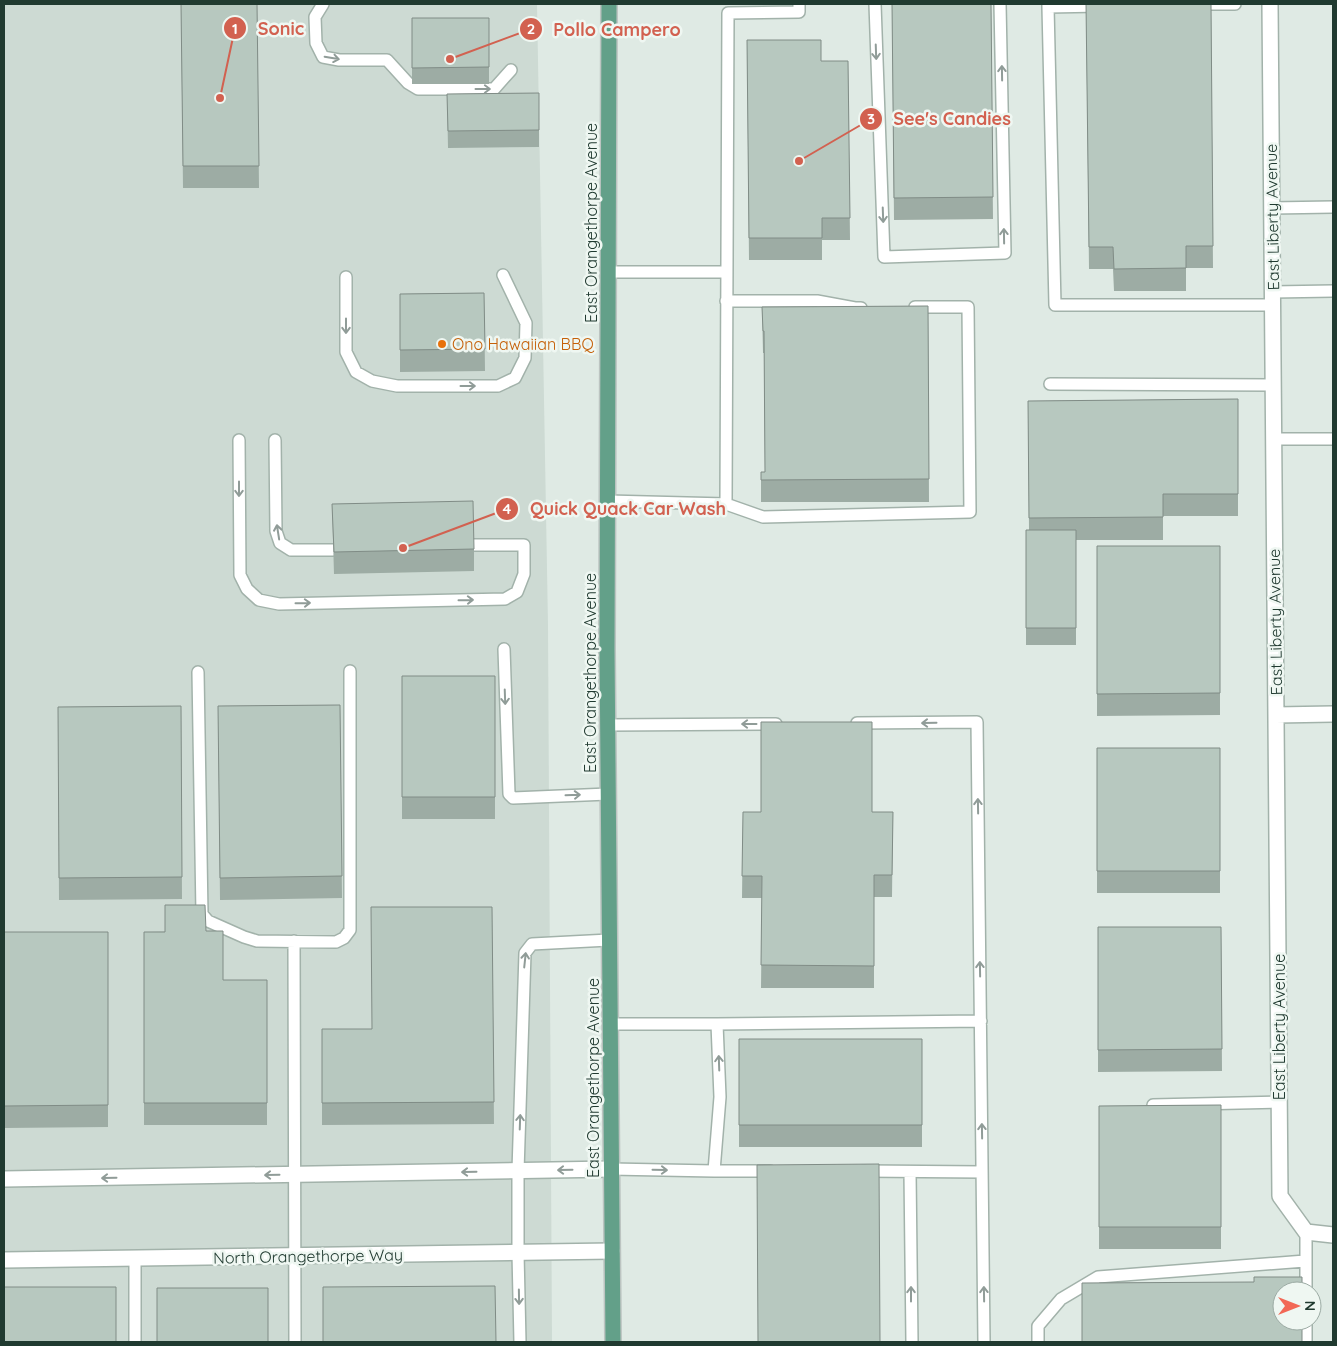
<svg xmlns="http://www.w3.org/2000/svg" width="1337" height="1346" viewBox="0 0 1337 1346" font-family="Quicksand,sans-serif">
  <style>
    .built { fill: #cddad3 }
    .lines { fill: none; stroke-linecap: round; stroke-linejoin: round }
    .lane-casing { stroke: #a2b2aa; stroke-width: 14 }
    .street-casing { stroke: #a2b2aa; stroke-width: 18 }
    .primary-casing { stroke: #bcc4c1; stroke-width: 18 }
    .lane { stroke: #fff; stroke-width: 11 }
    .street { stroke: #fff; stroke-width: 15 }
    .primary { stroke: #63a089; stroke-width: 15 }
    .wall { fill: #9daca4 }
    .building { fill: #b7c8bf; stroke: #808c86 }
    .oneway { stroke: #909c98 }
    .food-dot { fill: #e8710a; stroke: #eff7f2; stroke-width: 2 }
    .labels { text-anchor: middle; stroke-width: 5; stroke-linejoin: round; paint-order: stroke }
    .street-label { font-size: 16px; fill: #203a30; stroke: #eff7f2 }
    .food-label { font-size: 16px; fill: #c56008; stroke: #eff7f2; text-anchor: start }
    .leader { fill: none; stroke: #d26150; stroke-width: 2 }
    .callout-dot { fill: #d26150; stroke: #eff7f2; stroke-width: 2 }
    .mark-label { font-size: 15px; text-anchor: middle; font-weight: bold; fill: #fff }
    .callout-label { font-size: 18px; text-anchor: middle; font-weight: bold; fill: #d26150; stroke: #eff7f2; stroke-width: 5; stroke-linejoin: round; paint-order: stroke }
  </style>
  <rect width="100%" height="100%" fill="#dfeae4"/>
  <path class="built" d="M4 4H537L548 625 552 1342H4Z"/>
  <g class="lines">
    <g class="lane-casing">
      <path id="lane" d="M323 4 315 17 316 43 323 57 339 60H387L408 83 418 89H494L511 70
        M875 4 884 257 1005 253 1000 4
        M1048 4V7L1101 6
        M1197 4H1235
        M1048 7 1055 305H1273
        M1272 208 1333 207
        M608 272H726
        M346 277V352L356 372 372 381 397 386H498L515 378 525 358 526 323 503 275
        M1273 292 1333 291
        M726 301H817L855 308H861
        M1050 384 1274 385
        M1274 439H1333
        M239 440 240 575 247 589 259 600 279 604 505 599 517 592 524 574V545H473
        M275 440 276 531 280 543 291 550H333
        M608 501 726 504 728 13 799 12V4
        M726 504 763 517 970 512 968 307H915
        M504 649 509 794 513 798 608 794
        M198 672 202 914 208 921 244 937 257 941 336 942 344 938 350 930V671
        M857 723 977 722 984 1342
        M608 725 776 724
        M294 941 295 1342
        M610 1024H717L720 1097 714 1171 611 1169
        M717 1024 981 1021
        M1153 1105 1279 1102
        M714 1171H770
        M864 1171 982 1172
        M910 1172 912 1342
        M1306 1291V1232
        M1306 1321V1342
        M135 1342V1258
        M520 1342 518 1253V1171L525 953 532 944 609 940
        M1038 1342V1326L1061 1299 1098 1277 1305 1261"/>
    </g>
    <g class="street-casing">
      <path id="street" d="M1270 4 1280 1196 1306 1232 1333 1235
        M1276 715 1333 714
        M4 1179 611 1169
        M4 1260 612 1251"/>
    </g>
    <g class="primary-casing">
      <path id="primary" d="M609 4 607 649 613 1342"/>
    </g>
    <use href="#lane" class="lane"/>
    <use href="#street" class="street"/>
    <use href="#primary" class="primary"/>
  </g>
  <path class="wall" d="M181 4H257L259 188H183Z
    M892 4H991L993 219 894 220Z
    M1086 4H1211L1213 268H1186V291H1114L1113 269H1089Z
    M412 18H489V84H412Z
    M747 40 821 61H848L850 240H822V260H749Z
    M539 93V147L448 148 447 94Z
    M484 293 485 371 400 372V294Z
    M928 306 929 502H761V472H765L764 353H763L762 307Z
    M1238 399V516H1163V540H1076V645H1026V530H1029L1028 401Z
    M332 504 474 549V571L334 574Z
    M1097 546H1220V715L1097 716Z
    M402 676H495V819H402Z
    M340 705 342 898 220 900 218 706Z
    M181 706 182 899 59 900 58 707Z
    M1097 748H1220V893H1097Z
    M743 812H893L892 897H874V988H761L762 898H742Z
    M492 907 494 1124 322 1125V1029H372Z
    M1098 927H1221L1222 1071 1098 1072Z
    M206 931 223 980H267V1125H144V932Z
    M4 932H108V1127L4 1128Z
    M739 1039H922V1147H739Z
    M1221 1105V1249H1099V1106Z"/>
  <path class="building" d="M181 4H257L259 166H183Z
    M892 4H991L993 197 894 198Z
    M1086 4H1211L1213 246H1186V268L1114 269 1113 247H1089Z
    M412 18H489V67L412 68Z
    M747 40H821V61H848L850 218H822V238H749Z
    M539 93V130L448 131 447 94Z
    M484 293 485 349 400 350V294Z
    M928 306 929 479 761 480V472H765L764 331H763L762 307Z
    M1238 399V494H1163V517L1029 518 1028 401Z
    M473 501 474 549 334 552 332 504Z
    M1026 530H1076V628H1026Z
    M1097 546H1220V693L1097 694Z
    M402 676H495V797H402Z
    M340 705 342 876 220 878 218 706Z
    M181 706 182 877 59 878 58 707Z
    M761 722H872V812H893L892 875H874V966L761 965 762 876H742L743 812H761Z
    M1097 748H1220V871H1097Z
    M165 905H205L206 931H223V980H267V1103H144V932H165Z
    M371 907H492L494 1102 322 1103V1029H372Z
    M1098 927H1221L1222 1049 1098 1050Z
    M4 932H108V1105L4 1106Z
    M739 1039H922V1125H739Z
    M1221 1105V1227H1099V1106Z
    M879 1164 880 1342H758L757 1165Z
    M1254 1277H1302V1291H1282V1321H1302V1342H1082V1283L1254 1282Z
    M495 1286 496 1342H323V1287Z
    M4 1287H116V1342H4Z
    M157 1288H268V1342H157Z"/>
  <defs><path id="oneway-shaft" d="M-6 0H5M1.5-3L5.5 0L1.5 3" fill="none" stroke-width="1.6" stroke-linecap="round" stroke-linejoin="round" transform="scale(1.25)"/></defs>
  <g class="oneway">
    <use href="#oneway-shaft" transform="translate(876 52) rotate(88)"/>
    <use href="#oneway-shaft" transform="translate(332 58) rotate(10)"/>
    <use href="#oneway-shaft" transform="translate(1002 73) rotate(-91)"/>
    <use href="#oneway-shaft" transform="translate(483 89)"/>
    <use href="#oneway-shaft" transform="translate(883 215) rotate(88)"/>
    <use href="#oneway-shaft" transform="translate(1004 236) rotate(-91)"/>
    <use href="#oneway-shaft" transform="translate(346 326) rotate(90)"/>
    <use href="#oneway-shaft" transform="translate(468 386)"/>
    <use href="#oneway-shaft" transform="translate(239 489) rotate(90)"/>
    <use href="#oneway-shaft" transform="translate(278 532) rotate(-99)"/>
    <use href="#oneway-shaft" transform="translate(466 600) rotate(-1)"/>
    <use href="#oneway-shaft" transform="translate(303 603) rotate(-1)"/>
    <use href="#oneway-shaft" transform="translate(505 697) rotate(88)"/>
    <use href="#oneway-shaft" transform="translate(929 723) rotate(179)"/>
    <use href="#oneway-shaft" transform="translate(749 724) rotate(180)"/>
    <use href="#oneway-shaft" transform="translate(573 795) rotate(-2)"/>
    <use href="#oneway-shaft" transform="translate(978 806) rotate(-91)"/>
    <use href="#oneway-shaft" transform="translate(525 960) rotate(-84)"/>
    <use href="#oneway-shaft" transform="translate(980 969) rotate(-91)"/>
    <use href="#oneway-shaft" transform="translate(719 1063) rotate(-92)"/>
    <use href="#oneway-shaft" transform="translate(520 1122) rotate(-88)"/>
    <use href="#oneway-shaft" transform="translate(982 1131) rotate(-91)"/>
    <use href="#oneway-shaft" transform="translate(565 1170) rotate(179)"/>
    <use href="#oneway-shaft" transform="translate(660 1170) rotate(1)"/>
    <use href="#oneway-shaft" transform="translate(469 1172) rotate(179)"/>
    <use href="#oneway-shaft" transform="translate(272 1175) rotate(179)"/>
    <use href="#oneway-shaft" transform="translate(109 1178) rotate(179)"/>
    <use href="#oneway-shaft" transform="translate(911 1294) rotate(-90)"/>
    <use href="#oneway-shaft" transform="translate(984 1294) rotate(-91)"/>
    <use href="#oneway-shaft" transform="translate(519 1297) rotate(89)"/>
  </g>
  <circle class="food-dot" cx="442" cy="344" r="5"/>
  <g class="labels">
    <g class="street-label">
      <text transform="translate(1272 217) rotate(-91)" y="6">East Liberty Avenue</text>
      <text transform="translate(591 223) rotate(-90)" y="6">East Orangethorpe Avenue</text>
      <text transform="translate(1275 622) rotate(-91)" y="6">East Liberty Avenue</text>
      <text transform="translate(590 673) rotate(-90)" y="6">East Orangethorpe Avenue</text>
      <text transform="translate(1279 1027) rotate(-90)" y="6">East Liberty Avenue</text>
      <text transform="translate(593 1078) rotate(-90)" y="6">East Orangethorpe Avenue</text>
      <text transform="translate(308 1256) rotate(-1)" y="6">North Orangethorpe Way</text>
    </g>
    <g class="food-label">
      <text x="452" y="350">Ono Hawaiian BBQ</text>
    </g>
  </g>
  <path class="leader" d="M220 98L235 28M450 59L531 29M799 161L871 119M403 548L507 509"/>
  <g class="callout-dot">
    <circle cx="220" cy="98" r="5"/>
    <circle cx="450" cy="59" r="5"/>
    <circle cx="799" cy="161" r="5"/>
    <circle cx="403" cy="548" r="5"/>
    <circle cx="235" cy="28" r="12"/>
    <circle cx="531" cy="29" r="12"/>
    <circle cx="871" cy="119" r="12"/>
    <circle cx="507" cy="509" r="12"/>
  </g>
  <g class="mark-label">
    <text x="235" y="34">1</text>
    <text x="531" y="34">2</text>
    <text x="871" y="124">3</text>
    <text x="507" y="514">4</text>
  </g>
  <g class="callout-label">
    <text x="281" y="35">Sonic</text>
    <text x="617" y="36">Pollo Campero</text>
    <text x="952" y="125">See's Candies</text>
    <text x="628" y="515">Quick Quack Car Wash</text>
  </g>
  <rect width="1337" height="1346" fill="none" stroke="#203a30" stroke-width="10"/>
  <g transform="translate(1297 1306) rotate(90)"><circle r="24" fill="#eff7f2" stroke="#9caba4"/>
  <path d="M0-4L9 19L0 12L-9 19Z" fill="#f26856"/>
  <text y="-8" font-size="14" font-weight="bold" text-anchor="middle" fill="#203a30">N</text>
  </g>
</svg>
